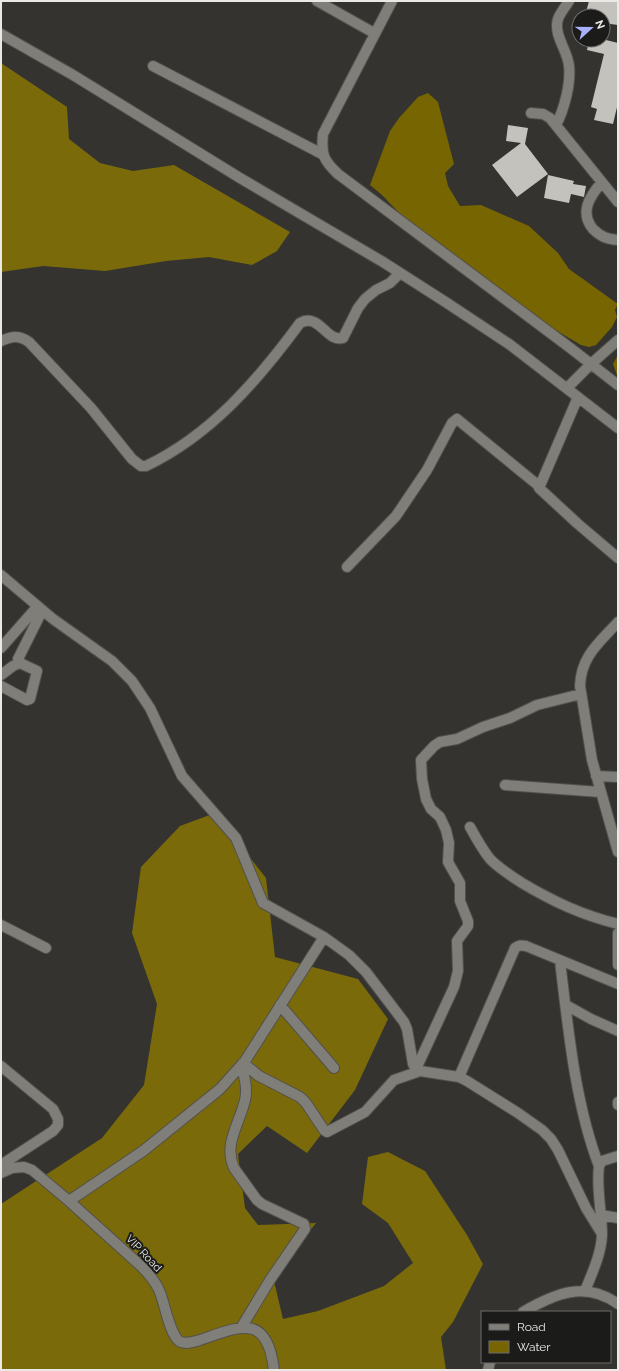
<svg xmlns="http://www.w3.org/2000/svg" width="619" height="1371" viewBox="0 0 619 1371" font-family="Raleway,sans-serif">
  <style>
    .forest { fill: #7a6a0a }
    .water { fill: #766501 }
    .building { fill: #c3c2bd }
    .lines { fill: none; stroke-linecap: round; stroke-linejoin: round }
    .minor-casing { stroke: #52514d; stroke-width: 12 }
    .minor { stroke: #7f7e79; stroke-width: 10 }
    .labels { text-anchor: middle; stroke-width: 4; stroke-linejoin: round; paint-order: stroke }
    .street-label { font-size: 11px; fill: #eae9e6; stroke: #1b1b19 }
  </style>
  <rect width="100%" height="100%" fill="#34332f"/>
  <path class="forest" d="M1 63 67 107 69 139 100 163 133 171 174 165 290 232 277 251 252 265 209 257 166 261 105 271 43 266 1 272Z
    M215 813 266 878 275 957 358 979 388 1019 355 1090 307 1153 267 1126 238 1154 245 1208 258 1225 316 1223 273 1277 283 1319 318 1311 384 1286 413 1263 388 1223 362 1204 368 1157 388 1152 425 1171 467 1235 483 1264 453 1322 441 1337 446 1370H1V1204L102 1138 144 1085 157 1004 132 933 141 867 180 826Z"/>
  <path class="water" d="M428 93 438 102 454 164 445 173 448 186 460 206 481 205 529 226 558 253 569 269 618 304 615 310 617 317 612 327 596 345 589 347 581 345 552 328 514 301 399 213 382 195 370 185 390 131 399 118 418 97Z
    M618 355V378L613 364Z"/>
  <path class="building" d="M589 1H618V25L603 23V16H585Z
    M594 40H606L618 43V103L613 124 594 120 597 109 591 107 604 54 587 50 589 41 593 42Z
    M508 125 528 128 525 144 548 174 517 197 492 165 521 143 506 141Z
    M548 175 574 181 573 184 586 186 584 197 571 194 569 203 544 198Z"/>
  <g class="lines">
    <g class="minor-casing">
      <path id="minor" d="M317 1 374 33
        M392 1 323 134C321 154 323 160 338 174L569 347 618 385
        M1 34 73 75 240 178 383 262 447 303 509 344 618 428
        M153 66 322 154
        M531 113 543 114 550 118 618 202
        M556 125C564 110 571 84 569 66 568 51 553 35 558 19 560 13 566 6 569 1
        M602 182C590 196 579 212 593 229 601 237 607 239 618 240
        M1 341C12 336 19 335 29 342L91 408 132 459 141 466H146C211 435 258 380 300 323 319 312 327 343 343 338L358 308 365 299 376 290 390 283 400 273
        M567 388 591 364 618 340
        M578 397 539 488 578 524 618 558
        M347 567 396 516 427 470 452 423 457 419 539 486
        M1 575 53 619 112 661 132 681 150 708 182 776 236 838 263 903 324 937 349 955 366 972 404 1022 407 1029 413 1064 416 1069 420 1071 459 1077 467 1081 518 1113 542 1130 551 1139 558 1150 586 1208 602 1234
        M618 622C599 643 581 656 580 686L592 760 618 852
        M1 648 37 607
        M1 675 13 666 20 663
        M1 686 27 700 30 699 37 671 20 663 18 659 42 611
        M596 776 618 777
        M505 785 600 792
        M470 827C476 838 482 849 490 859 499 868 511 876 522 883 554 902 582 915 618 924
        M1 925 46 948
        M618 933V965
        M560 961C568 1027 575 1104 599 1166
        M280 1005 334 1068
        M566 1005 591 1019 618 1031
        M243 1063 259 1076 300 1097 306 1103 324 1130 327 1132 365 1112 394 1080 420 1071
        M1 1066 53 1109 58 1119V1125L53 1131 4 1163V1167L5 1171
        M241 1066C245 1077 248 1088 245 1100 240 1123 223 1144 234 1168L257 1200 262 1204 304 1224 305 1229 270 1280 241 1328
        M416 1069 454 987 458 971 457 941 468 926V921L460 901V883L448 862 449 843 446 830 440 817 431 809 426 799 422 779 421 760 434 746 440 742 457 739 483 727 510 718 537 705 581 694
        M459 1077 515 948C519 945 521 945 526 946L618 984
        M618 1102V1105
        M1 1173 12 1168 24 1167 32 1170 69 1201 141 1266C148 1273 155 1281 159 1290 165 1303 169 1333 179 1341 185 1345 191 1342 197 1341 239 1327 267 1311 274 1370
        M69 1201 143 1151 220 1089 245 1061 324 937
        M601 1215 618 1218
        M585 1291C592 1273 601 1255 602 1235 602 1212 596 1188 599 1166L602 1161 618 1156
        M523 1312C554 1294 585 1280 618 1304
        M488 1370 490 1362"/>
    </g>
    <use href="#minor" class="minor"/>
  </g>
  <g class="labels">
    <g class="street-label">
      <text transform="translate(144 1253) rotate(46)" y="4">VIP Road</text>
    </g>
  </g>
  <rect width="619" height="1371" fill="none" stroke="#eae9e6" stroke-width="4"/>
  <rect x="481" y="1311" width="130" height="52" fill="#1b1b19" stroke="#6e6d6b"/>
  <rect x="489" y="1324" width="20" height="6" fill="#7f7e79" stroke="#6e6d6b"/>
  <text x="517" y="1331" font-size="12" fill="#eae9e6">Road</text>
  <rect x="489" y="1341" width="20" height="12" fill="#766501" stroke="#6e6d6b"/>
  <text x="517" y="1351" font-size="12" fill="#eae9e6">Water</text>
  <g transform="translate(591 28) rotate(69)"><circle r="19" fill="#1b1b19" stroke="#6e6d6b"/>
  <path d="M0-3L7 15L0 10L-7 15Z" fill="#a7b1fc"/>
  <text y="-6" font-size="11" font-weight="bold" text-anchor="middle" fill="#eae9e6">N</text>
  </g>
</svg>
